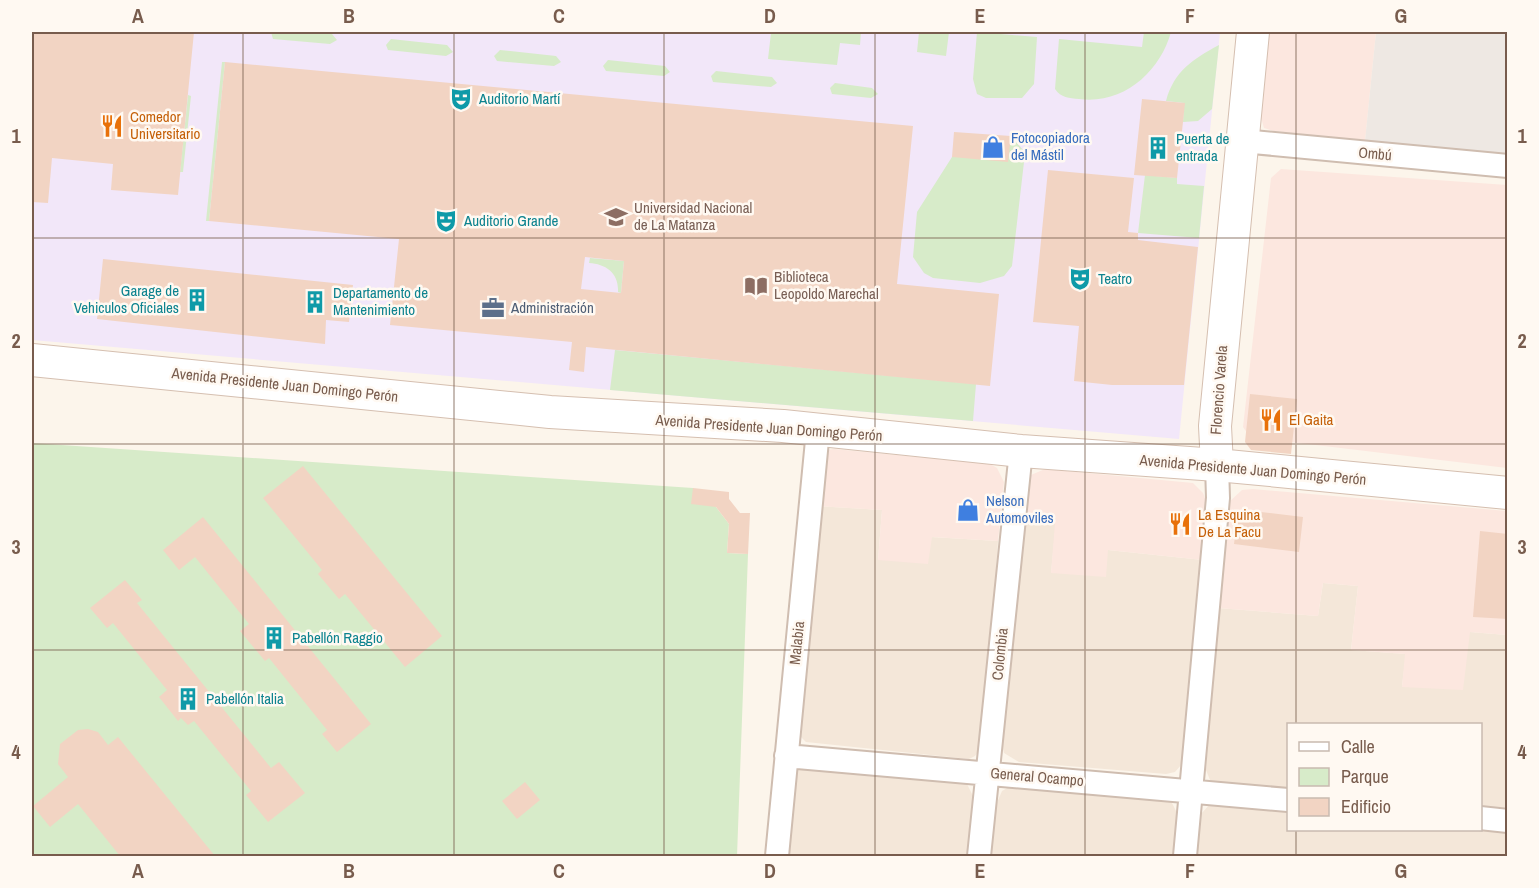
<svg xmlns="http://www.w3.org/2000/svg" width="1539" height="888" viewBox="0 0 1539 888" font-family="'Archivo Narrow',sans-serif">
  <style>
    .residential { fill: #f4e7d9 }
    .commercial { fill: #fce7df }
    .industrial { fill: #eee8e3 }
    .education { fill: #f2e7f9 }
    .green { fill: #d7ebc9 }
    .building { fill: #f2d4c3; fill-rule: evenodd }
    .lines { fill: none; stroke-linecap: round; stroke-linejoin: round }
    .minor-casing { stroke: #cfbdb0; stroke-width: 26 }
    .secondary-casing { stroke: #d5bfb0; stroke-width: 34 }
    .minor { stroke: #fff; stroke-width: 22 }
    .secondary { stroke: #fff; stroke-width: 32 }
    .grid { fill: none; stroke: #785c4d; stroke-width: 1.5; stroke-opacity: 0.55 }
    .labels { text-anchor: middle; stroke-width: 5; stroke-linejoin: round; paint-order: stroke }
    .culture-label { font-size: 15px; fill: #0d838f; stroke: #fff9f2; text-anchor: start }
    .food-label { font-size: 15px; fill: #c56008; stroke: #fff9f2; text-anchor: start }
    .shop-label { font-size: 15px; fill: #366cbe; stroke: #fff9f2; text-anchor: start }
    .street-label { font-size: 15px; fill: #785c4d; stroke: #fff9f2 }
    .education-label { font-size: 15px; fill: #785e54; stroke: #fff9f2; text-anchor: start }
    .service-label { font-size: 15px; fill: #4e5e75; stroke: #fff9f2; text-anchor: start }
    .neatline { fill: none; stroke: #785c4d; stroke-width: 2 }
    .grid-label { font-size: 20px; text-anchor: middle; font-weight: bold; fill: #785c4d }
  </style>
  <rect width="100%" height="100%" fill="#fcf5eb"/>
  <path class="residential" d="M816 506 882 510 878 560 931 537 998 541 984 744 975 756 969 759 806 742 800 736Z
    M1024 519 1056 522 1051 573 1108 550 1203 560 1188 757 1175 772 1166 774 1019 762 1004 753 1002 745Z
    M1323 583 1358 586 1351 650 1406 654 1402 686 1470 632 1507 635V808L1481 806 1480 724H1288V790L1215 784 1210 780 1206 770 1218 608 1318 616Z
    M802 766 965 780 973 796 967 856H783L796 770Z
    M1009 787 1171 801 1179 817 1176 856H991L996 805 1002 791Z
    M1210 804 1288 807V830H1480L1481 824 1507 826V856H1196L1201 814Z"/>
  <path class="commercial" d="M1268 32H1376L1365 141 1274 131 1264 128 1260 114Z
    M1281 169 1507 185V468L1250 437 1243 427 1271 178Z
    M834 449 990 464 997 468 1004 482 998 541 932 537 928 564 878 560 882 510 816 506 827 450Z
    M1045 469 1193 483 1203 493 1207 503 1203 560 1108 550 1106 577 1051 573 1055 523 1024 519 1031 475Z
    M1253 489 1507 511V635L1470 632 1463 690 1402 687 1405 654 1351 650 1358 586 1323 583 1318 616 1218 608 1229 502 1242 490Z"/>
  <path class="industrial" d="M1376 32H1507V155L1365 141Z"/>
  <path class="education" d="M32 32H1220L1179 439 32 340Z"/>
  <path class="green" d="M271 32 332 34 337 40 330 44 273 39Z
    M750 32H861L860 45 840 43 837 65 768 59 771 33Z
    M919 32H949L946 56 917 52Z
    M977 32 1037 37 1034 84 1022 98H986L977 94 973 79Z
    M1144 32H1171C1160 72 1123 105 1079 99 1069 98 1061 98 1055 89L1059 39 1142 47Z
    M391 39 447 45 453 52 446 56 388 50 386 45Z
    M1219 45 1212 109 1198 121 1183 122 1184 103 1166 101C1174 71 1193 59 1219 45Z
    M500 50 556 56 561 62 554 66 497 61 494 56Z
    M608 60 665 66 670 72 664 76 606 71 603 66Z
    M222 62H225L209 221H206Z
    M716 71 772 77 777 83 771 87 713 82 711 76Z
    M835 83 872 88 878 94 871 98 832 94 830 88Z
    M188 95 191 96 183 172H180Z
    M1011 136 1023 150 1024 162 1012 266 1004 276 980 283 933 278 924 273 913 257 917 212 952 157Z
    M1145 175 1177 178V184L1204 186 1199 238 1138 233Z
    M590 258 624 261 621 293 618 292C619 273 606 264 589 263Z
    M615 350 976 384 973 421 610 390Z
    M32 443 693 488 716 507 729 524 727 553 748 554 737 856H32Z"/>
  <path class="building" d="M32 32H194L178 195 111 190 113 164 52 158 48 203 32 202Z
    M225 62 913 126 897 284 999 294 990 386 586 347 584 372 569 370 572 342 390 325 399 239 209 221ZM585 257 624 261 621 293 581 289Z
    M1142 99 1185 103 1177 178 1134 175Z
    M954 132 1011 136 1008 162 952 157Z
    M1048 170 1134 178 1128 232 1138 233V240L1198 247 1184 385H1112L1074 381 1079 326 1033 322Z
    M103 259 353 285 349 322 326 320 325 344 97 319Z
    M1250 394 1297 399 1291 454 1251 450 1245 442Z
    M303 466 442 636 405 667 345 594 339 599 318 574 322 570 263 498Z
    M693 488 729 492V499L740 513H750L748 554 727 553 729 524 716 507 691 504Z
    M1252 511 1303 517 1299 552 1234 544 1237 520Z
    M203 517 371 724 337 752 322 734 327 730 269 658 265 661 240 631 249 624 195 557 179 570 163 550Z
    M1480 531 1508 534V619L1473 617Z
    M125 580 142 600 137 603 271 768 279 762 305 793 268 822 246 795 251 791 194 721 188 725 181 718 178 721 159 697 167 690 113 623 107 628 90 608Z
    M88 729 98 732 108 745 118 737 215 856H120L78 804 50 827 33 806 68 777 58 764 60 744 78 730Z
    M525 782 540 800 517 819 502 801Z"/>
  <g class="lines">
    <g class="minor-casing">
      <path id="minor" d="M1242 141 1508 166
        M786 756 1288 800
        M1480 818 1508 821
        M777 856 818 430
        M979 856 1021 451
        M1185 856 1218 498 1217 465"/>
    </g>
    <g class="secondary-casing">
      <path id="secondary" d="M32 360 550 412 783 426 1021 451 1217 465 1508 493
        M1217 465 1215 426 1253 32"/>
    </g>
    <use href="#minor" class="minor"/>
    <use href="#secondary" class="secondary"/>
  </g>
  <path class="grid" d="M243 32V856M454 32V856M664 32V856M875 32V856M1085 32V856M1296 32V724M32 238H1508M32 444H1508M32 650H1508M1296 830V856"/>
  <defs>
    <g id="theatre-bare" transform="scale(1.8)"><path d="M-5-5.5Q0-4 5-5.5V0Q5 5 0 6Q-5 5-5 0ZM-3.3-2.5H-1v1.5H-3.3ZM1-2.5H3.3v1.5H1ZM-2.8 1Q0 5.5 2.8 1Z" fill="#0f9aa8" stroke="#fff9f2" stroke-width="2.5" paint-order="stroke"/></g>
    <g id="restaurant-bare" transform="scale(1.8)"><path d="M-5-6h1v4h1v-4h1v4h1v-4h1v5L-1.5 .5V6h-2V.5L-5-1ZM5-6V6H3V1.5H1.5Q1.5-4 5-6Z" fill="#e8710a" stroke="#fff9f2" stroke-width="2.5" paint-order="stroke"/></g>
    <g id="shop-bare" transform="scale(1.8)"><path d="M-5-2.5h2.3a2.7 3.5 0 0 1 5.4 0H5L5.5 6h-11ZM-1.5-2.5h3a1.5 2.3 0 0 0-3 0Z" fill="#3f7fe0" stroke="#fff9f2" stroke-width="2.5" paint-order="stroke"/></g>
    <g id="building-bare" transform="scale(1.8)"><path d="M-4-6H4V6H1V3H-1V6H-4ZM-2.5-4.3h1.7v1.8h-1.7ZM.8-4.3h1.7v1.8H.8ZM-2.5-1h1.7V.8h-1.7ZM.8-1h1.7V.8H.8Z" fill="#0f9aa8" stroke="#fff9f2" stroke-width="2.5" paint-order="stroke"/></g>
    <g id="university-bare" transform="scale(1.8)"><path d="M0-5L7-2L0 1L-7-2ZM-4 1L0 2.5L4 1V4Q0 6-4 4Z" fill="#8d6e63" stroke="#fff9f2" stroke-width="2.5" paint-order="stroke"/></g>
    <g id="library-bare" transform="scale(1.8)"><path d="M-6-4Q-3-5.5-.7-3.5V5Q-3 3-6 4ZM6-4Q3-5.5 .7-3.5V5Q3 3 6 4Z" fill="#8d6e63" stroke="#fff9f2" stroke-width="2.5" paint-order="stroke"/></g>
    <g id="office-bare" transform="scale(1.8)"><path d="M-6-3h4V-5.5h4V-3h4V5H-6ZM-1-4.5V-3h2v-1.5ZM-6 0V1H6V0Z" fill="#5c6f8a" stroke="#fff9f2" stroke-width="2.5" paint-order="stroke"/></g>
  </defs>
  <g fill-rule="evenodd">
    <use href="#theatre-bare" x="461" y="99"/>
    <use href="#restaurant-bare" x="112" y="126"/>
    <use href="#shop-bare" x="993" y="147"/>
    <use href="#building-bare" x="1158" y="148"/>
    <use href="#university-bare" x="616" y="217"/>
    <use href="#theatre-bare" x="446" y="221"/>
    <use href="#theatre-bare" x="1080" y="279"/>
    <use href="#library-bare" x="756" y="286"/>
    <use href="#building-bare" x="197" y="300"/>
    <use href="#building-bare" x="315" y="302"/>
    <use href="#office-bare" x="493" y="308"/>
    <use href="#restaurant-bare" x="1271" y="420"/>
    <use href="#shop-bare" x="968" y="510"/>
    <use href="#restaurant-bare" x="1180" y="524"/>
    <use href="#building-bare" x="274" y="638"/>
    <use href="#building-bare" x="188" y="699"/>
  </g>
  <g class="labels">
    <g class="culture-label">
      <text x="479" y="104">Auditorio Martí</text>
      <text x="1176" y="144">Puerta de<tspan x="1176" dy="17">entrada</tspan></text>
      <text x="464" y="226">Auditorio Grande</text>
      <text x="1098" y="284">Teatro</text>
      <text x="179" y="296" text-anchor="end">Garage de<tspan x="179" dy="17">Vehiculos Oficiales</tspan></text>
      <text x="333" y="298">Departamento de<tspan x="333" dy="17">Mantenimiento</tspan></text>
      <text x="292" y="643">Pabellón Raggio</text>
      <text x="206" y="704">Pabellón Italia</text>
    </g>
    <g class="food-label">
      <text x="130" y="122">Comedor<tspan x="130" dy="17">Universitario</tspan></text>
      <text x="1289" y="425">El Gaita</text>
      <text x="1198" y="520">La Esquina<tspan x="1198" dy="17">De La Facu</tspan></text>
    </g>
    <g class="shop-label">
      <text x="1011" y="143">Fotocopiadora<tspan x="1011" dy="17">del Mástil</tspan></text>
      <text x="986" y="506">Nelson<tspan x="986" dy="17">Automoviles</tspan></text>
    </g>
    <g class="street-label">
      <text transform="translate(1375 154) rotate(5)" y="5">Ombú</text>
      <text transform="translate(285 385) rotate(6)" y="5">Avenida Presidente Juan Domingo Perón</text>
      <text transform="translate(1219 390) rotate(-86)" y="5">Florencio Varela</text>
      <text transform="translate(769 428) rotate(4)" y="5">Avenida Presidente Juan Domingo Perón</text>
      <text transform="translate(1253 470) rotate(5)" y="5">Avenida Presidente Juan Domingo Perón</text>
      <text transform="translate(797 643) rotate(-84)" y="5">Malabia</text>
      <text transform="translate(1000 654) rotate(-84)" y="5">Colombia</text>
      <text transform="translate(1037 777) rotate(5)" y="5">General Ocampo</text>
    </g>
    <g class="education-label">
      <text x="634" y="213">Universidad Nacional<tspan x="634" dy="17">de La Matanza</tspan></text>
      <text x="774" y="282">Biblioteca<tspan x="774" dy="17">Leopoldo Marechal</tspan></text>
    </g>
    <g class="service-label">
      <text x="511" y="313">Administración</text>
    </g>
  </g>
  <rect width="1539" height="888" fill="none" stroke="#fff9f2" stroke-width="66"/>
  <rect x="1287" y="723" width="195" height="108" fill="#fff9f2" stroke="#c9bab0" stroke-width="1.5"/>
  <rect x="1299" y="742" width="30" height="9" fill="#ffffff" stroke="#c9bab0" stroke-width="1.5"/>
  <text x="1341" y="753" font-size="18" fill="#785c4d">Calle</text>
  <rect x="1299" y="768" width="30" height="18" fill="#d7ebc9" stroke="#c9bab0" stroke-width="1.5"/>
  <text x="1341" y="783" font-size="18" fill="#785c4d">Parque</text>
  <rect x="1299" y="798" width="30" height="18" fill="#f2d4c3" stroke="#c9bab0" stroke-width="1.5"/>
  <text x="1341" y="813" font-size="18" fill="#785c4d">Edificio</text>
  <rect x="33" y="33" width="1473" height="822" class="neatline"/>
  <g class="grid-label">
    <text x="138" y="23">A</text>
    <text x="349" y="23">B</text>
    <text x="559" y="23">C</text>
    <text x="770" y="23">D</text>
    <text x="980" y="23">E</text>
    <text x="1190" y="23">F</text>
    <text x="1401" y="23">G</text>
    <text x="16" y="143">1</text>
    <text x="1522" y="143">1</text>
    <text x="16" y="348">2</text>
    <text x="1522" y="348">2</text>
    <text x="16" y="554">3</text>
    <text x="1522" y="554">3</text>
    <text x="16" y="759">4</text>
    <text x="1522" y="759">4</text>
    <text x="138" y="878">A</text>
    <text x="349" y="878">B</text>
    <text x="559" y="878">C</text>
    <text x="770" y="878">D</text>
    <text x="980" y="878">E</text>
    <text x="1190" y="878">F</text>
    <text x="1401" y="878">G</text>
  </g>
</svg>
